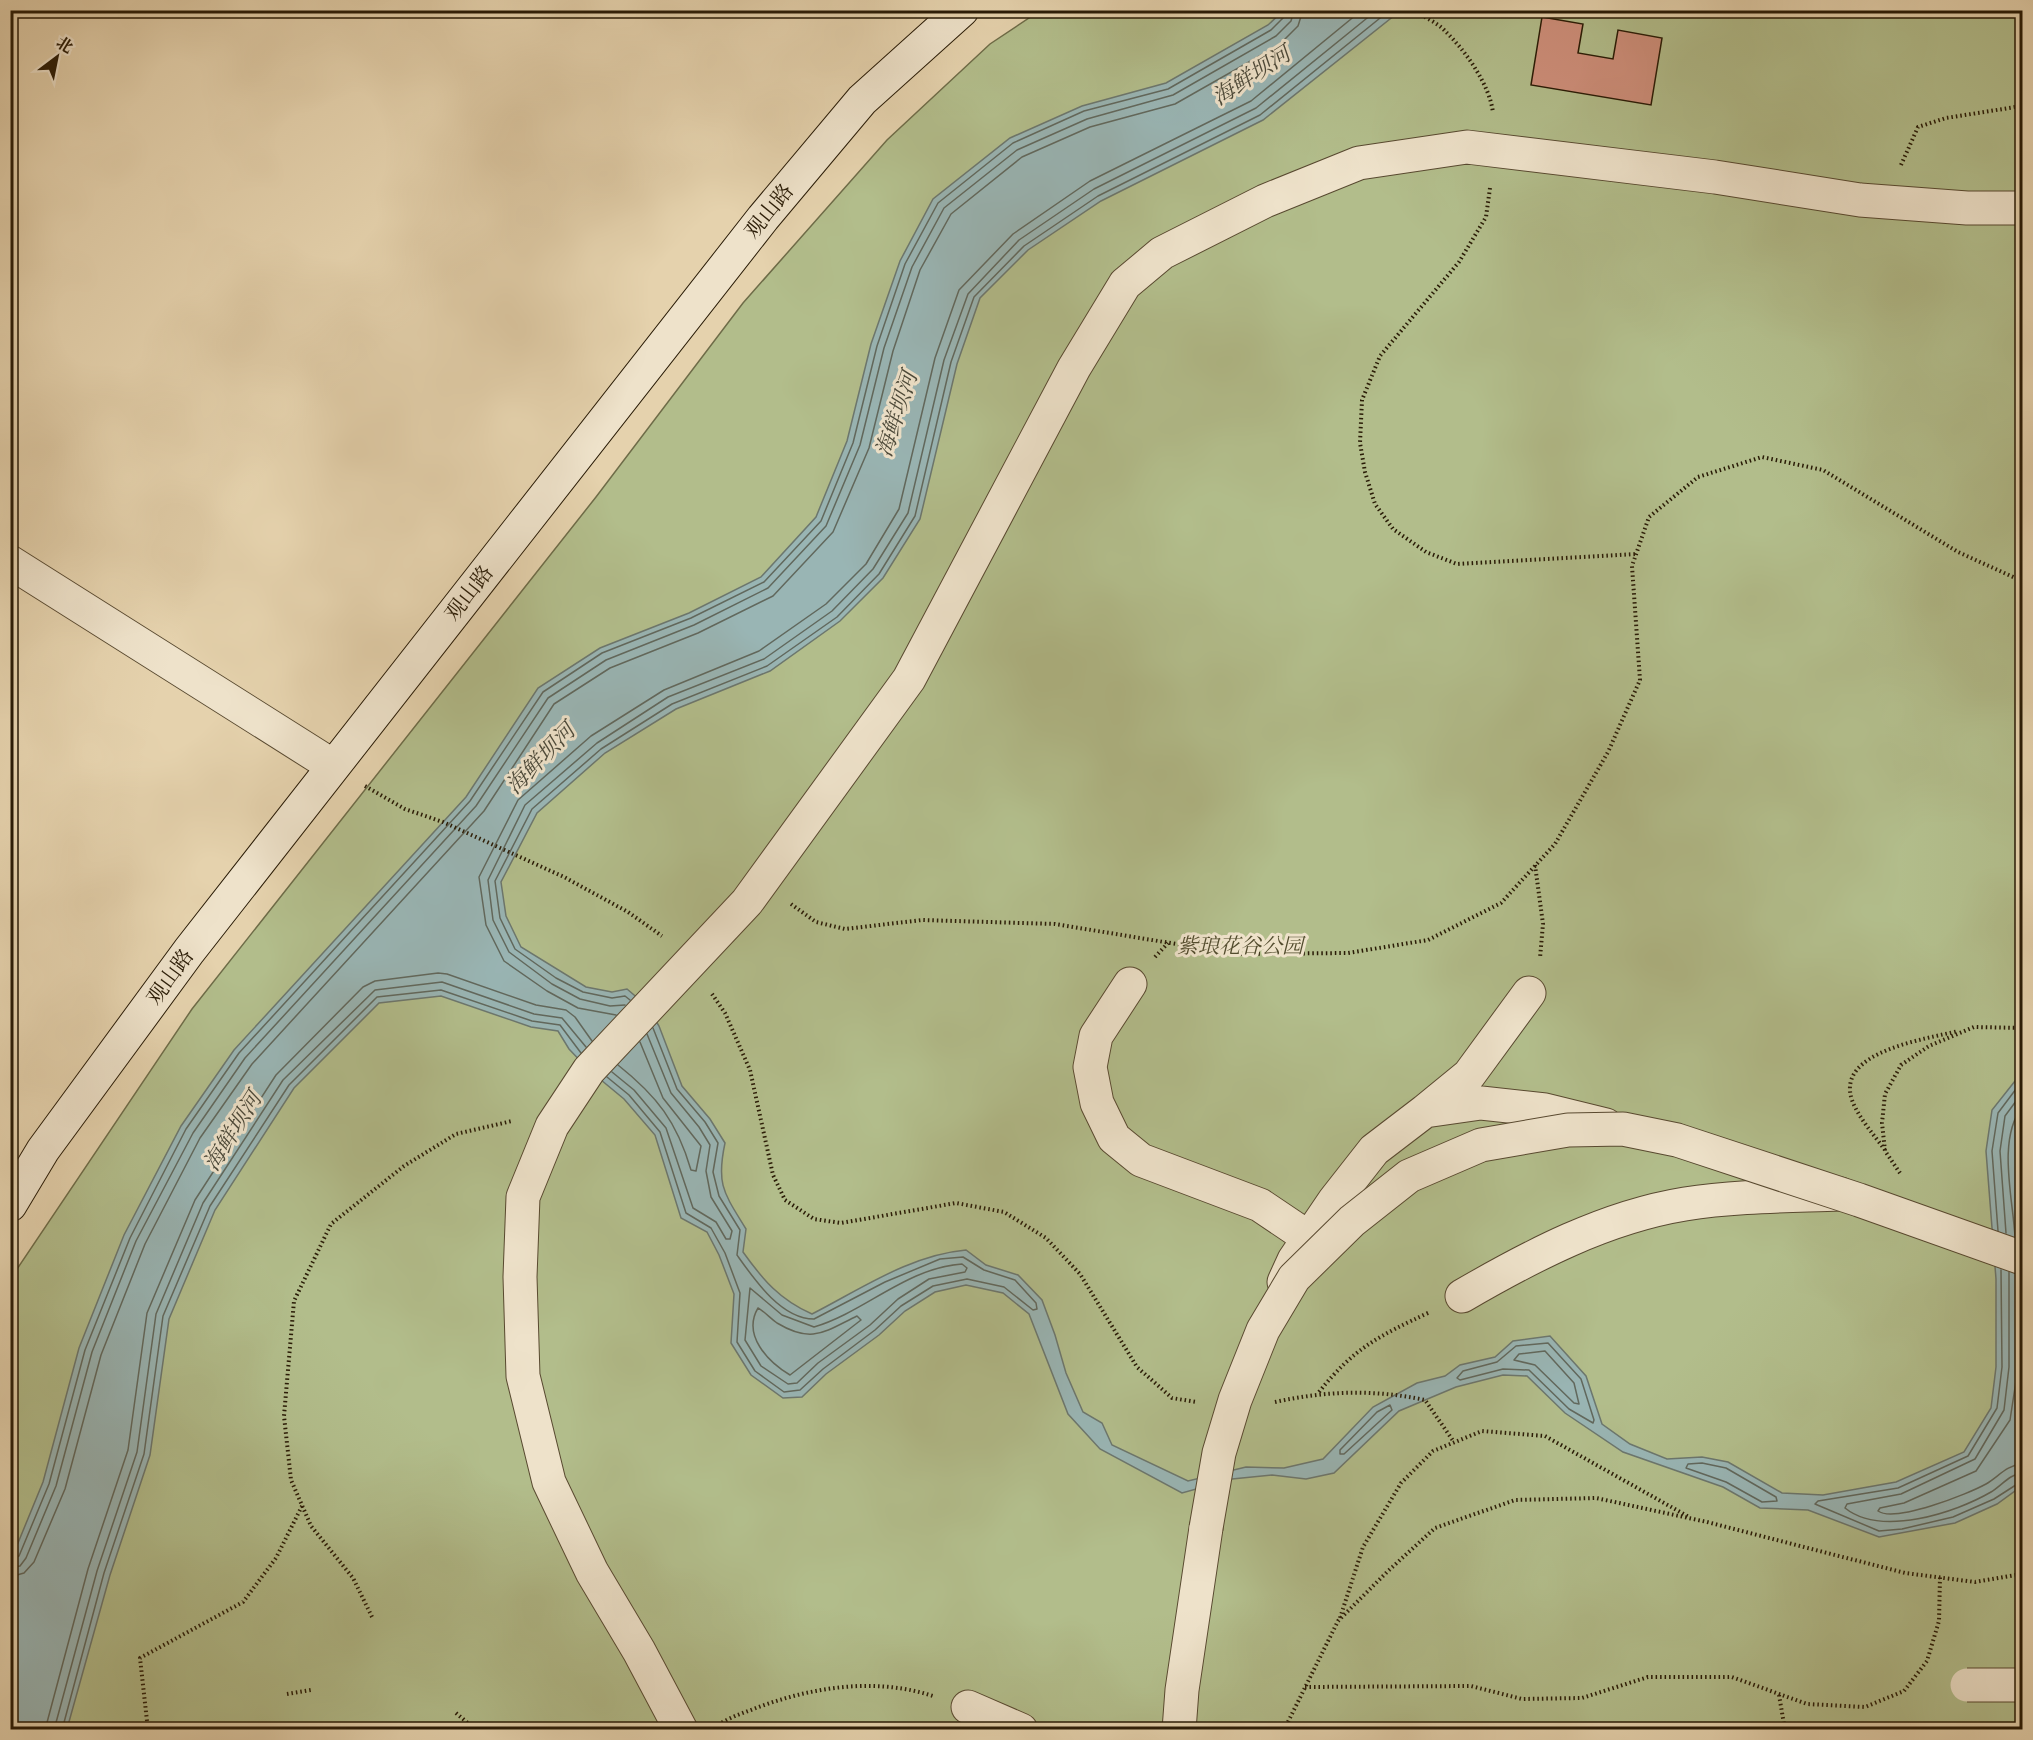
<svg xmlns="http://www.w3.org/2000/svg" width="2033" height="1740" viewBox="0 0 2033 1740" font-family="'Sorts Mill Goudy','Noto Serif SC',serif">
  <style>
    .green { fill: #b2bd8b; stroke: #6e6c48; stroke-width: 1.5 }
    .water { fill: #99b5b4; stroke: #6c776e; stroke-width: 1.5 }
    .lines { fill: none; stroke-linecap: round; stroke-linejoin: round }
    .shore { stroke: #61685d; stroke-width: 1.5 }
    .building { fill: #ce8f7b; stroke: #291b06; stroke-width: 1.5 }
    .street-casing { stroke: #584930; stroke-width: 35 }
    .secondary-casing { stroke: #291b06; stroke-width: 35 }
    .path { stroke: #291b06; stroke-width: 4; stroke-dasharray: 1.5 3; stroke-linecap: butt }
    .street { stroke: #eee2ca; stroke-width: 33 }
    .secondary { stroke: #eee2ca; stroke-width: 33 }
    .street-bridge-casing { stroke: #584930; stroke-width: 35; stroke-linecap: butt }
    .street-bridge { stroke: #eee2ca; stroke-width: 33 }
    .labels { text-anchor: middle; stroke-width: 6; stroke-linejoin: round; paint-order: stroke }
    .street-label { font-size: 21px; fill: #291b06; stroke: #eee2ca }
    .park-label { font-size: 21px; font-style: italic; fill: #524c2e; stroke: #eee2ca }
    .water-label { font-size: 22px; font-style: italic; fill: #4b493a; stroke: #eee2ca }
  </style>
  <rect width="100%" height="100%" fill="#e5d2ad"/>
  <filter id="stains"><feTurbulence type="fractalNoise" baseFrequency=".00333" numOctaves="4"/><feColorMatrix values="0 0 0 0 .2 0 0 0 0 .09 0 0 0 0 .02 0 0 0 .5 -.17"/></filter>
  <radialGradient id="worn" r=".72"><stop offset=".6" stop-color="#630" stop-opacity="0"/><stop offset="1" stop-color="#630" stop-opacity=".3"/></radialGradient>
  <path class="green" d="M1041 10 2022 11V1729L11 1730V1278L192 1009 596 497 743 303 887 140 990 44Z"/>
  <path class="water" d="M1283 11H1400L1263 120 1101 201 1028 250 980 298 957 364 920 519 883 578 840 621 770 671 676 709 605 753 537 813 501 882 506 916 521 947 586 987 612 992 627 989 647 1006 659 1026 682 1086 710 1119 725 1143C716 1185 724 1193 746 1229L743 1252C763 1280 780 1300 812 1314 861 1289 910 1255 966 1250L986 1265 1018 1275 1042 1300 1055 1335 1066 1373 1083 1412 1102 1423 1112 1445 1188 1481 1246 1467 1284 1468 1323 1459 1373 1407 1417 1383 1445 1376 1460 1365 1495 1357 1513 1341 1550 1336 1586 1376 1602 1424 1630 1444 1667 1459 1702 1457 1728 1462 1782 1493 1823 1495 1896 1482 1964 1452 1991 1408 1996 1367V1279L1986 1151 1992 1110 2019 1076 2022 1075V1474L2019 1488 1997 1504 1955 1523 1879 1537 1808 1510 1760 1508 1723 1487 1623 1452 1565 1413 1527 1376 1503 1375 1456 1387 1399 1411 1334 1473 1306 1479 1272 1475 1232 1479 1182 1493 1100 1449 1068 1414 1029 1314 1003 1293 966 1285 935 1292 905 1311 879 1335 826 1374 802 1397 783 1398 751 1375 731 1343 734 1294 719 1255 707 1232 681 1218 655 1135 624 1099 589 1070 569 1049 558 1031 531 1027 441 996 379 1003 294 1088 215 1210 169 1319 150 1455 110 1575 67 1729 11 1730V1560L43 1482 79 1348 124 1235 181 1126 234 1050 466 797 538 688 600 648 689 613 761 577 816 517 847 441 871 344 900 261 933 199 1010 138 1082 106 1166 83 1268 25Z"/>
  <g class="lines">
    <path class="shore" d="M630 1000 625 996 612 998 583 992 556 978 515 949 500 918 495 881 532 809 601 749 672 704 767 666 837 617 879 574 915 516 951 362 974 297 1024 246 1098 196 1260 115 1390 10
      M625 1005 610 1006 580 999 552 984 509 952 493 920 488 880 525 805 597 743 668 697 764 659 832 611 873 569 908 513 944 360 968 294 1019 240 1094 189 1256 108 1377 10
      M616 1015 578 1008 547 991 504 961 486 925 479 877 518 800 591 736 664 690 759 651 826 604 866 564 899 509 935 358 959 290 1013 234 1090 181 1251 101 1362 10
      M618 1065C657 1096 677 1122 691 1170L696 1171 701 1146 663 1098 640 1042
      M612 1072 634 1090 666 1128 693 1208 716 1222 726 1239H730L732 1231 711 1197 706 1171 710 1145 699 1127 671 1093 647 1034
      M607 1077 629 1095 660 1132 686 1213 711 1228 725 1253 740 1293 737 1342 755 1371 784 1392 800 1390 823 1369 875 1330 901 1306 933 1286 967 1279 1004 1287 1033 1310 1037 1309 1036 1303 1015 1280 984 1270 963 1257 940 1259 885 1282 814 1319C781 1319 754 1279 737 1255L740 1230 719 1196 713 1172 718 1143 705 1122 677 1089 653 1028
      M1998 1231 1992 1151 1998 1113 2022 1081
      M2006 1233 2000 1151 2005 1116 2022 1093
      M2015 1237C2013 1198 1997 1140 2022 1107
      M962 1264 967 1268 965 1272 929 1279 898 1299 870 1325 818 1363 797 1383 788 1384 761 1366 745 1340 750 1288 782 1315 814 1327C865 1312 906 1268 962 1264Z
      M2001 1270 2002 1367 1997 1408 1968 1456 1898 1488 1818 1501 1815 1504 1879 1531 1902 1529 1953 1517 1994 1499 2022 1481
      M2009 1272V1367L2004 1410 1975 1459 1901 1494 1847 1504 1845 1508C1881 1537 1955 1513 1991 1492 2001 1486 2010 1474 2022 1473
      M2018 1275V1368L2010 1420 1976 1471 1904 1503 1880 1508 1878 1511C1895 1523 1968 1494 1986 1484 1998 1477 2007 1465 2022 1464
      M758 1308C765 1312 770 1318 777 1323 812 1344 824 1332 857 1316L861 1320 790 1375C768 1362 742 1335 758 1308Z
      M1548 1343 1581 1379 1594 1420 1593 1423 1569 1409 1529 1370 1503 1369 1460 1380 1457 1378 1463 1371 1497 1362 1516 1346Z
      M1545 1351 1574 1383 1579 1404 1574 1403 1535 1365 1514 1360 1519 1354Z
      M1390 1405 1392 1410 1344 1454H1340V1450L1377 1412Z
      M1702 1463 1726 1468 1776 1497 1777 1501 1762 1502 1726 1482 1686 1468 1688 1464Z
      M10 1560 19 1556 49 1484 85 1350 130 1238 186 1129 239 1053 470 801 543 692 602 653 691 618 764 582 821 521 853 443 877 346 905 264 938 203 1013 143 1084 111 1168 89 1271 30 1285 16 1286 10
      M10 1568 20 1566 26 1558 56 1486 92 1352 136 1241 193 1133 245 1058 476 806 548 698 606 660 694 625 768 588 826 526 860 445 884 348 912 267 944 208 1017 150 1087 119 1173 95 1276 36 1291 21 1294 10
      M10 1577 24 1573 34 1562 65 1489 101 1355 145 1244 200 1138 252 1064 484 811 554 704 610 668 698 633 773 596 833 532 869 448 893 351 920 270 951 214 1022 157 1090 127 1175 104 1279 45 1298 26 1303 10
      M45 1730 88 1569 128 1450 147 1313 195 1200 276 1075 363 987 375 981 438 973 447 974 536 1005 566 1010 575 1017 592 1041
      M54 1730 97 1571 137 1452 156 1314 203 1203 283 1080 375 990 442 982 534 1014 562 1018 586 1047
      M62 1730 104 1573 144 1454 163 1316 210 1206 289 1085 377 997 441 990 532 1021 560 1025 581 1053"/>
  </g>
  <path class="building" d="M1542 17 1583 24 1578 53 1613 59 1618 30 1662 38 1651 105 1531 85Z"/>
  <g class="lines">
    <g class="street-casing">
      <path id="street" d="M10 562 333 766
        M1130 984 1096 1036 1090 1067 1097 1103 1114 1138 1141 1160 1260 1205 1309 1238
        M1425 1111 1469 1075 1529 993
        M1284 1282 1294 1260 1334 1201 1374 1150 1425 1111 1481 1103 1545 1110 1606 1125
        M1462 1296C1531 1256 1605 1217 1685 1204 1735 1196 1789 1196 1840 1194
        M968 1707 1021 1730
        M681 1730 639 1651 592 1572 549 1482 523 1376 520 1277 523 1197 552 1126 589 1070 747 902 909 679 1074 368 1125 284 1162 253 1265 201 1359 163 1467 147 1715 177 1860 200 1967 208H2022
        M1179 1730 1182 1690 1206 1528"/>
    </g>
    <g class="secondary-casing">
      <path id="secondary" d="M10 1205 43 1150 189 951 763 218 862 100 962 10"/>
    </g>
    <path class="path" d="M1413 10C1423 17 1437 22 1445 31 1465 50 1490 85 1493 113
      M1901 165 1918 127 1946 118 2022 106
      M1490 188 1486 217 1459 262 1380 356 1362 400 1360 443 1365 472 1375 504 1393 529 1426 552 1457 564 1636 554
      M365 786 405 809 443 822 564 877 628 912 662 936
      M1535 865 1543 924 1540 958
      M791 904 816 922 845 929 922 920 1055 924 1237 954 1348 953 1428 940 1501 903 1555 844 1608 752 1640 680 1632 566 1649 517 1698 477 1762 457 1823 470 1958 552 2022 581
      M1155 957 1168 943
      M712 994 725 1013 750 1070 773 1175 785 1200 814 1219 841 1223 956 1203 1004 1212 1046 1238 1080 1274 1137 1367 1172 1398 1196 1402
      M1885 1150C1874 1135 1858 1117 1852 1100 1835 1051 1927 1039 1958 1031
      M1900 1173 1885 1151 1882 1123 1885 1094 1901 1065 1929 1046 1974 1027 2022 1028
      M1319 1392C1355 1347 1379 1336 1430 1312
      M1275 1402C1326 1391 1373 1389 1425 1400L1454 1442
      M372 1617 353 1578 311 1526 291 1480 284 1416 294 1301 331 1224 404 1166 456 1134 512 1121
      M1340 1618 1363 1547 1401 1483 1433 1451 1482 1431 1545 1436 1689 1517
      M1305 1687 1471 1686 1522 1699 1582 1698 1648 1677H1732L1807 1704 1865 1707 1904 1691 1927 1661 1939 1621 1940 1577
      M287 1694 311 1690
      M1779 1695 1785 1730
      M456 1713 476 1730
      M718 1725C730 1717 743 1713 756 1708 812 1687 875 1677 933 1696
      M148 1730 140 1658 243 1602 276 1558 302 1506
      M1284 1730 1338 1621 1388 1571 1435 1528 1515 1500 1596 1498 1707 1522 1905 1573 1975 1582 2022 1574"/>
    <use href="#street" class="street"/>
    <use href="#secondary" class="secondary"/>
    <g class="street-bridge-casing">
      <path id="street-bridge" d="M1206 1528 1219 1453 1235 1400 1263 1330 1294 1278 1352 1221 1409 1176 1481 1145 1568 1130 1623 1129 1677 1140 1859 1200 2022 1258
        M1967 1685H2022"/>
    </g>
    <use href="#street-bridge" class="street-bridge"/>
  </g>
  <g class="labels">
    <g class="street-label">
      <text transform="translate(769 211) rotate(-51)" y="7">观山路</text>
      <text transform="translate(469 593) rotate(-52)" y="7">观山路</text>
      <text transform="translate(170 977) rotate(-54)" y="7">观山路</text>
    </g>
    <g class="park-label">
      <text x="1240" y="953">紫琅花谷公园</text>
    </g>
    <g class="water-label">
      <text transform="translate(1251 75) rotate(-33)" y="8">海鲜坝河</text>
      <text transform="translate(896 414) rotate(-72)" y="8">海鲜坝河</text>
      <text transform="translate(540 758) rotate(-46)" y="8">海鲜坝河</text>
      <text transform="translate(232 1131) rotate(-58)" y="8">海鲜坝河</text>
    </g>
  </g>
  <rect width="2033" height="1740" fill="none" stroke="#e5d2ad" stroke-width="36"/>
  <rect x="12" y="12" width="2009" height="1716" fill="none" stroke="#291b06" stroke-width="3"/>
  <rect x="18" y="18" width="1997" height="1704" fill="none" stroke="#291b06" stroke-width="1.5"/>
  <g transform="translate(57 57) rotate(32)" stroke="#eee2ca" stroke-width="4.5" paint-order="stroke">
  <path d="M0-4.5L10 22L0 15L-10 22Z" fill="#291b06"/>
  <text y="-9" font-size="16" font-weight="bold" text-anchor="middle" fill="#291b06">北</text>
  </g>
  <rect width="100%" height="100%" filter="url(#stains)"/>
  <rect width="100%" height="100%" fill="url(#worn)"/>
</svg>
